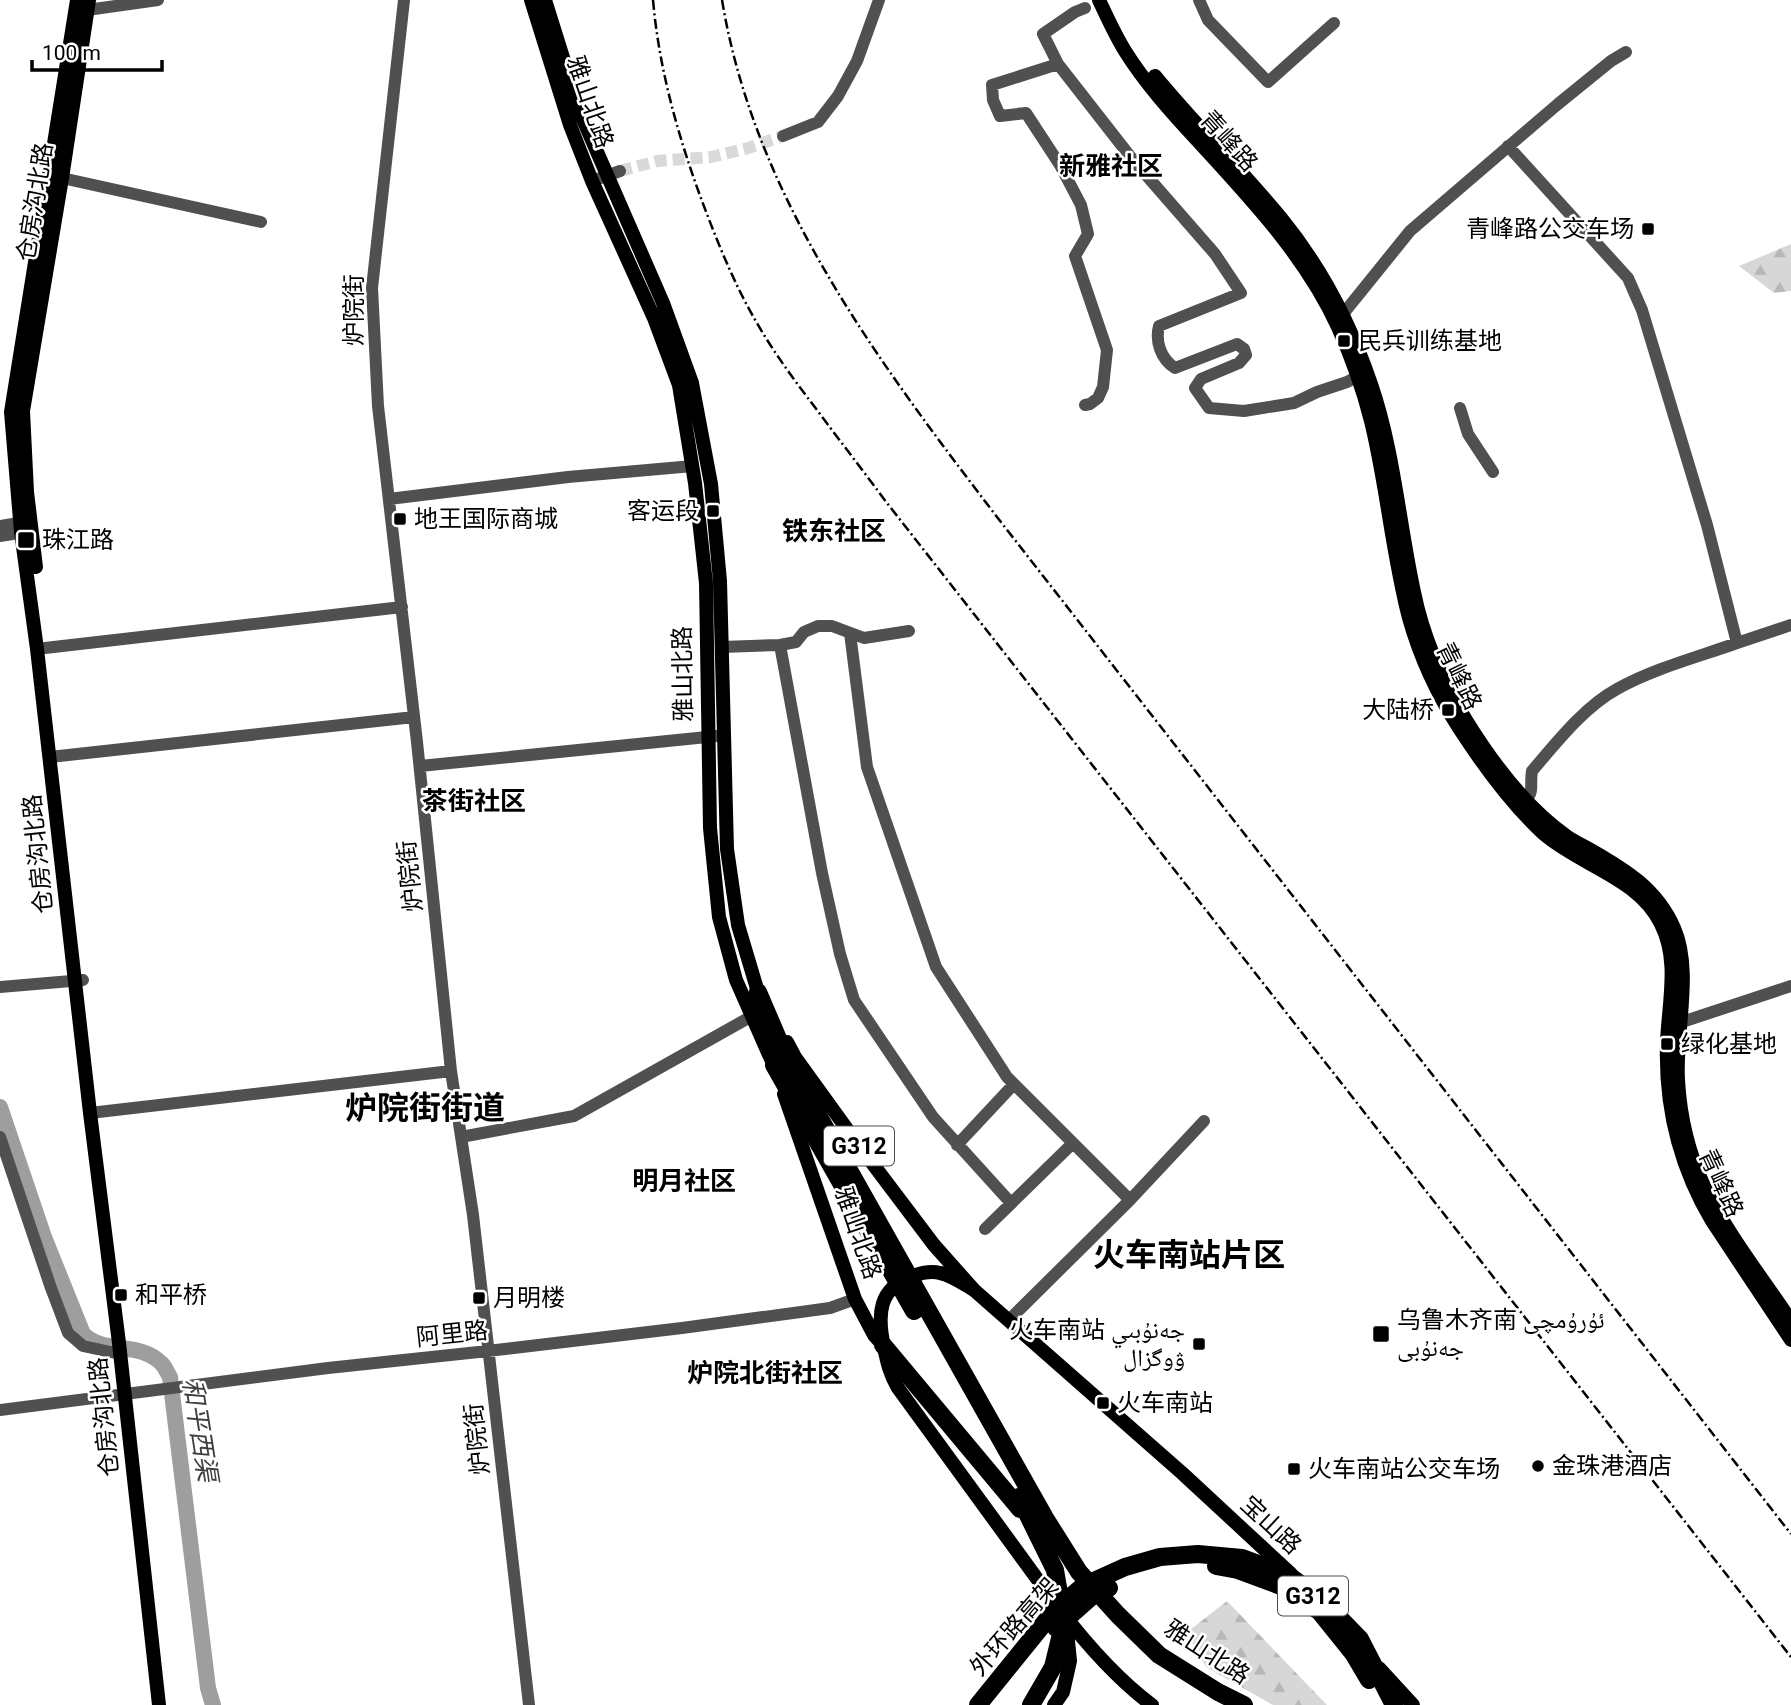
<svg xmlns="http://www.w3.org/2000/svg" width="1791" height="1705" viewBox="0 0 1791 1705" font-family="Roboto,'Noto Naskh Arabic','Noto Sans SC',sans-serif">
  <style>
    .forest { fill: url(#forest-firs) }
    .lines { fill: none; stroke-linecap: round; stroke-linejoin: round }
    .river { stroke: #9e9e9e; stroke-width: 16 }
    .minor-tunnel { stroke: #d9d9d9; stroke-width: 12; stroke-dasharray: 12 6; stroke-linecap: butt }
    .minor { stroke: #505050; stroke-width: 12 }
    .major { stroke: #000; stroke-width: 14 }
    .highway { stroke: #000; stroke-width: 18 }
    .rail { stroke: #000; stroke-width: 2.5; stroke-dasharray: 10 3.5 2 3.5; stroke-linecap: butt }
    .poi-dot { fill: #000; stroke: #fff; stroke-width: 2.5 }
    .labels { text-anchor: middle; stroke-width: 5; stroke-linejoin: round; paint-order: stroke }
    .shield { fill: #fff; stroke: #4c4c4c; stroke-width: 2 }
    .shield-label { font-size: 23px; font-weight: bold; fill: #000 }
    .street-label { font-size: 24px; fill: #000; stroke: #fff }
    .poi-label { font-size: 24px; fill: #000; stroke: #fff; text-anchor: start }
    .neighbourhood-label { font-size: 26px; font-weight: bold; fill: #000; stroke: #fff }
    .water-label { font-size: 26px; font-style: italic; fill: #3f3f3f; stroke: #fff }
    .district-label { font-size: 32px; font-weight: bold; fill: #000; stroke: #fff }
  </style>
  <defs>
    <pattern id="forest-firs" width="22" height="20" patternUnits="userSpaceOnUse" patternTransform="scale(1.75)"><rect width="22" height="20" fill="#d7d7d7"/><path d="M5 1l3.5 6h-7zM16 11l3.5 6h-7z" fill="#b7b7b7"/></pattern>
  </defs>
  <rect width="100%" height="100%" fill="#fff"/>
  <path class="forest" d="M1791 244V291L1774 293 1739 266Z
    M1227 1601 1327 1705H1273L1206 1667 1186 1633Z"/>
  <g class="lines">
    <path class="river" d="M0 1107 44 1237 83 1334C104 1355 140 1341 161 1363 165 1366 167 1373 170 1377L208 1688 213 1705"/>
    <path class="minor-tunnel" d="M620 171 657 161 711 157 745 149 783 136"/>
    <path class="minor" d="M404 0 372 288 378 406 417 742 451 1071 473 1215 529 1705
      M1199 0 1208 20 1268 82 1334 23
      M79 9 87 10 158 0
      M1058 64 1133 160 1215 254 1241 293 1159 326C1155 342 1161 359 1175 368L1237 344 1244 349 1246 355 1239 363 1201 379 1195 388 1209 408 1244 411 1294 403 1317 392 1347 382 1358 376
      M783 136 818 122 838 96 857 61 879 0
      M1508 146 1628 278 1642 310 1707 525 1737 643C1698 657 1652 669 1617 689 1584 707 1556 743 1532 771 1529 788 1537 793 1519 805
      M53 174 62 178 261 222
      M592 181 620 171
      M1336 318 1343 314 1410 231 1558 104 1611 61 1626 52
      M1085 405 1090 404 1098 398 1103 387 1107 350 1075 256 1088 234 1081 205 1060 165 1026 113 1000 116 993 100 992 85 1058 64 1043 34 1075 12 1085 8
      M1460 408 1468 434 1493 472
      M389 499 568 477 693 466
      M0 526 30 521
      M0 536 31 531
      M850 633 867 767 936 967 1007 1077 1130 1200
      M1737 643 1791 625
      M780 645 822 873 840 954 854 1000 933 1117 1010 1202
      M722 647 780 645 796 642 804 632 818 626H832L864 638 909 631
      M45 648 402 607
      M50 757 414 717
      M420 766 717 736
      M0 987 83 980
      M1679 1023 1791 986
      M90 1113 451 1071
      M0 1137 51 1288 68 1333 83 1346 120 1354
      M461 1137 574 1116 752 1016
      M957 1145 1014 1084
      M985 1229 1073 1143
      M1009 1320 1130 1200 1204 1121
      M0 1410 328 1368 488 1351 682 1328 830 1308 855 1299"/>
    <path class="major" d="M77 0 11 412 21 532 37 649 90 1113 119 1343 159 1705
      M531 0 570 125 592 181 654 318 679 385 695 483 706 583 710 828 719 917 736 980 778 1075
      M545 0 581 115 663 303 692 383 711 484 720 581 727 849 738 925 758 992 762 1000
      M1099 0C1107 17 1115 35 1125 51 1145 83 1171 112 1197 140 1249 197 1305 255 1338 327 1352 358 1363 389 1371 421 1387 486 1392 553 1409 618 1420 657 1437 694 1459 728 1483 765 1511 804 1544 834 1581 866 1639 878 1661 924 1680 961 1668 1005 1667 1044 1665 1107 1680 1167 1712 1221L1791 1340
      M1155 76C1195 125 1241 169 1281 218 1321 267 1351 325 1371 384 1394 451 1399 523 1414 592 1423 637 1442 680 1466 720 1492 762 1524 806 1565 835 1573 841 1582 845 1591 850 1626 870 1657 889 1674 928 1693 971 1675 1033 1678 1080 1680 1116 1689 1154 1704 1186 1726 1232 1763 1279 1791 1321
      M36 567 27 492 23 411 62 178 89 0
      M787 1042 795 1057 860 1147 934 1245 974 1290
      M784 1094 855 1299 874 1335 883 1345
      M1061 1611C1088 1646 1117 1679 1152 1705
      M1379 1668 1413 1705
      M1054 1705 1063 1692 1070 1661 1068 1641 1046 1591 898 1388C890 1375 887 1362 884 1347 877 1315 878 1288 913 1276 921 1273 932 1271 940 1273 951 1275 964 1284 974 1290L1182 1473 1291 1574"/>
    <path class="highway" d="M758 992 788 1062 1045 1518 1079 1572 1118 1615 1159 1655 1218 1692 1244 1705
      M774 1065 914 1311
      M883 1345 1020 1509
      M1019 1497 1055 1570 1060 1599 1061 1634 1053 1667 1031 1705
      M1216 1566 1238 1570 1286 1588 1320 1612 1353 1653 1369 1680
      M1056 1628 1091 1597 1109 1588
      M978 1705 1054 1611 1083 1586 1125 1567 1160 1557 1198 1554 1242 1558 1288 1575 1322 1600 1360 1639 1394 1705"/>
    <path class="rail" d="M653 0C659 69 678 136 702 201 717 241 733 281 754 318 772 350 794 380 817 410 840 441 864 472 887 503L1791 1657
      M722 0C755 199 878 361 997 517L1791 1534"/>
  </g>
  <g class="poi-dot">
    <rect x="1641" y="222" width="14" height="14" rx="3.5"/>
    <rect x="1337" y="334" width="14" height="14" rx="3.5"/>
    <rect x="706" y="504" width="14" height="14" rx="3.5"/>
    <rect x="393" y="512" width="14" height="14" rx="3.5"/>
    <rect x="17" y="531" width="18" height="18" rx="3.5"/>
    <rect x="1441" y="703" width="14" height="14" rx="3.5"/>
    <rect x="1660" y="1037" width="14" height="14" rx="3.5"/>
    <rect x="114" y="1288" width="14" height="14" rx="3.5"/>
    <rect x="472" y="1291" width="14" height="14" rx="3.5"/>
    <rect x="1372" y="1325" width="18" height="18" rx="3.5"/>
    <rect x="1192" y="1337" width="14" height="14" rx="3.5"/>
    <rect x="1096" y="1396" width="14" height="14" rx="3.5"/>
    <circle cx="1538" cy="1466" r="7"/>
    <rect x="1287" y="1462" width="14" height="14" rx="3.5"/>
  </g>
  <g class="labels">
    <g class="shield">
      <rect x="824" y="1126.5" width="70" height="39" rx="5"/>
      <rect x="1278" y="1576.5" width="70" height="39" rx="5"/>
    </g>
    <g class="shield-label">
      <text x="859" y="1154">G312</text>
      <text x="1313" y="1604">G312</text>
    </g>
    <g class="street-label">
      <text transform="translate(590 102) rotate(71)" y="8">雅山北路</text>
      <text transform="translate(1229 141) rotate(48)" y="8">青峰路</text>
      <text transform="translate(35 202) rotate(-81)" y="8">仓房沟北路</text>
      <text transform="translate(354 310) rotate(-90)" y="8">炉院街</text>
      <text transform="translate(683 674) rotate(-91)" y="8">雅山北路</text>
      <text transform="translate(1459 676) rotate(64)" y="8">青峰路</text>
      <text transform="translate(38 854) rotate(-96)" y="8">仓房沟北路</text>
      <text transform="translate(410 876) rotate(-96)" y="8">炉院街</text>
      <text transform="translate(1721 1183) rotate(65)" y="8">青峰路</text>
      <text transform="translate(858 1233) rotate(71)" y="8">雅山北路</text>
      <text transform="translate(452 1334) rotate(-6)" y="8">阿里路</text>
      <text transform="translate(104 1417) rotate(-96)" y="8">仓房沟北路</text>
      <text transform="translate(477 1439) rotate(-96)" y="8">炉院街</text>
      <text transform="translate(1271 1525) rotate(43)" y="8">宝山路</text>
      <text transform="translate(1014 1627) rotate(-49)" y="8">外环路高架</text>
      <text transform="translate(1207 1652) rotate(33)" y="8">雅山北路</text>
    </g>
    <g class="poi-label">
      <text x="1634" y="237" text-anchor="end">青峰路公交车场</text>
      <text x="1358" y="349">民兵训练基地</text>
      <text x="699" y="519" text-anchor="end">客运段</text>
      <text x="414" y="527">地王国际商城</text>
      <text x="42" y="548">珠江路</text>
      <text x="1434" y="718" text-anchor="end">大陆桥</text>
      <text x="1681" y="1052">绿化基地</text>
      <text x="135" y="1303">和平桥</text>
      <text x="493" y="1306">月明楼</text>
      <text x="1397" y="1328">乌鲁木齐南 ئۇرۇمچى<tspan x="1397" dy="28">جەنۇبى</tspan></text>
      <text x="1185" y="1338" text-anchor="end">火车南站 جەنۇبىي<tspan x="1185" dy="28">ۋوگزال</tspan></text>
      <text x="1117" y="1411">火车南站</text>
      <text x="1552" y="1474">金珠港酒店</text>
      <text x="1308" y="1477">火车南站公交车场</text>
    </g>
    <g class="neighbourhood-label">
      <text x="1111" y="175">新雅社区</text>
      <text x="834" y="540">铁东社区</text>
      <text x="474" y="810">茶街社区</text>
      <text x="684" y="1190">明月社区</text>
      <text x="765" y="1382">炉院北街社区</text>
    </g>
    <g class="water-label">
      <text transform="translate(200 1430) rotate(81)" y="9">和平西渠</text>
    </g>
    <g class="district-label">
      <text x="425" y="1119">炉院街街道</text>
      <text x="1189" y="1266">火车南站片区</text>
    </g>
  </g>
  <path d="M32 60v10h130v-10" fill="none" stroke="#000000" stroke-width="3.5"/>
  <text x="42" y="60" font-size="21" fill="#000000" stroke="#ffffff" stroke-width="5" paint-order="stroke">100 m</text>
</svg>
